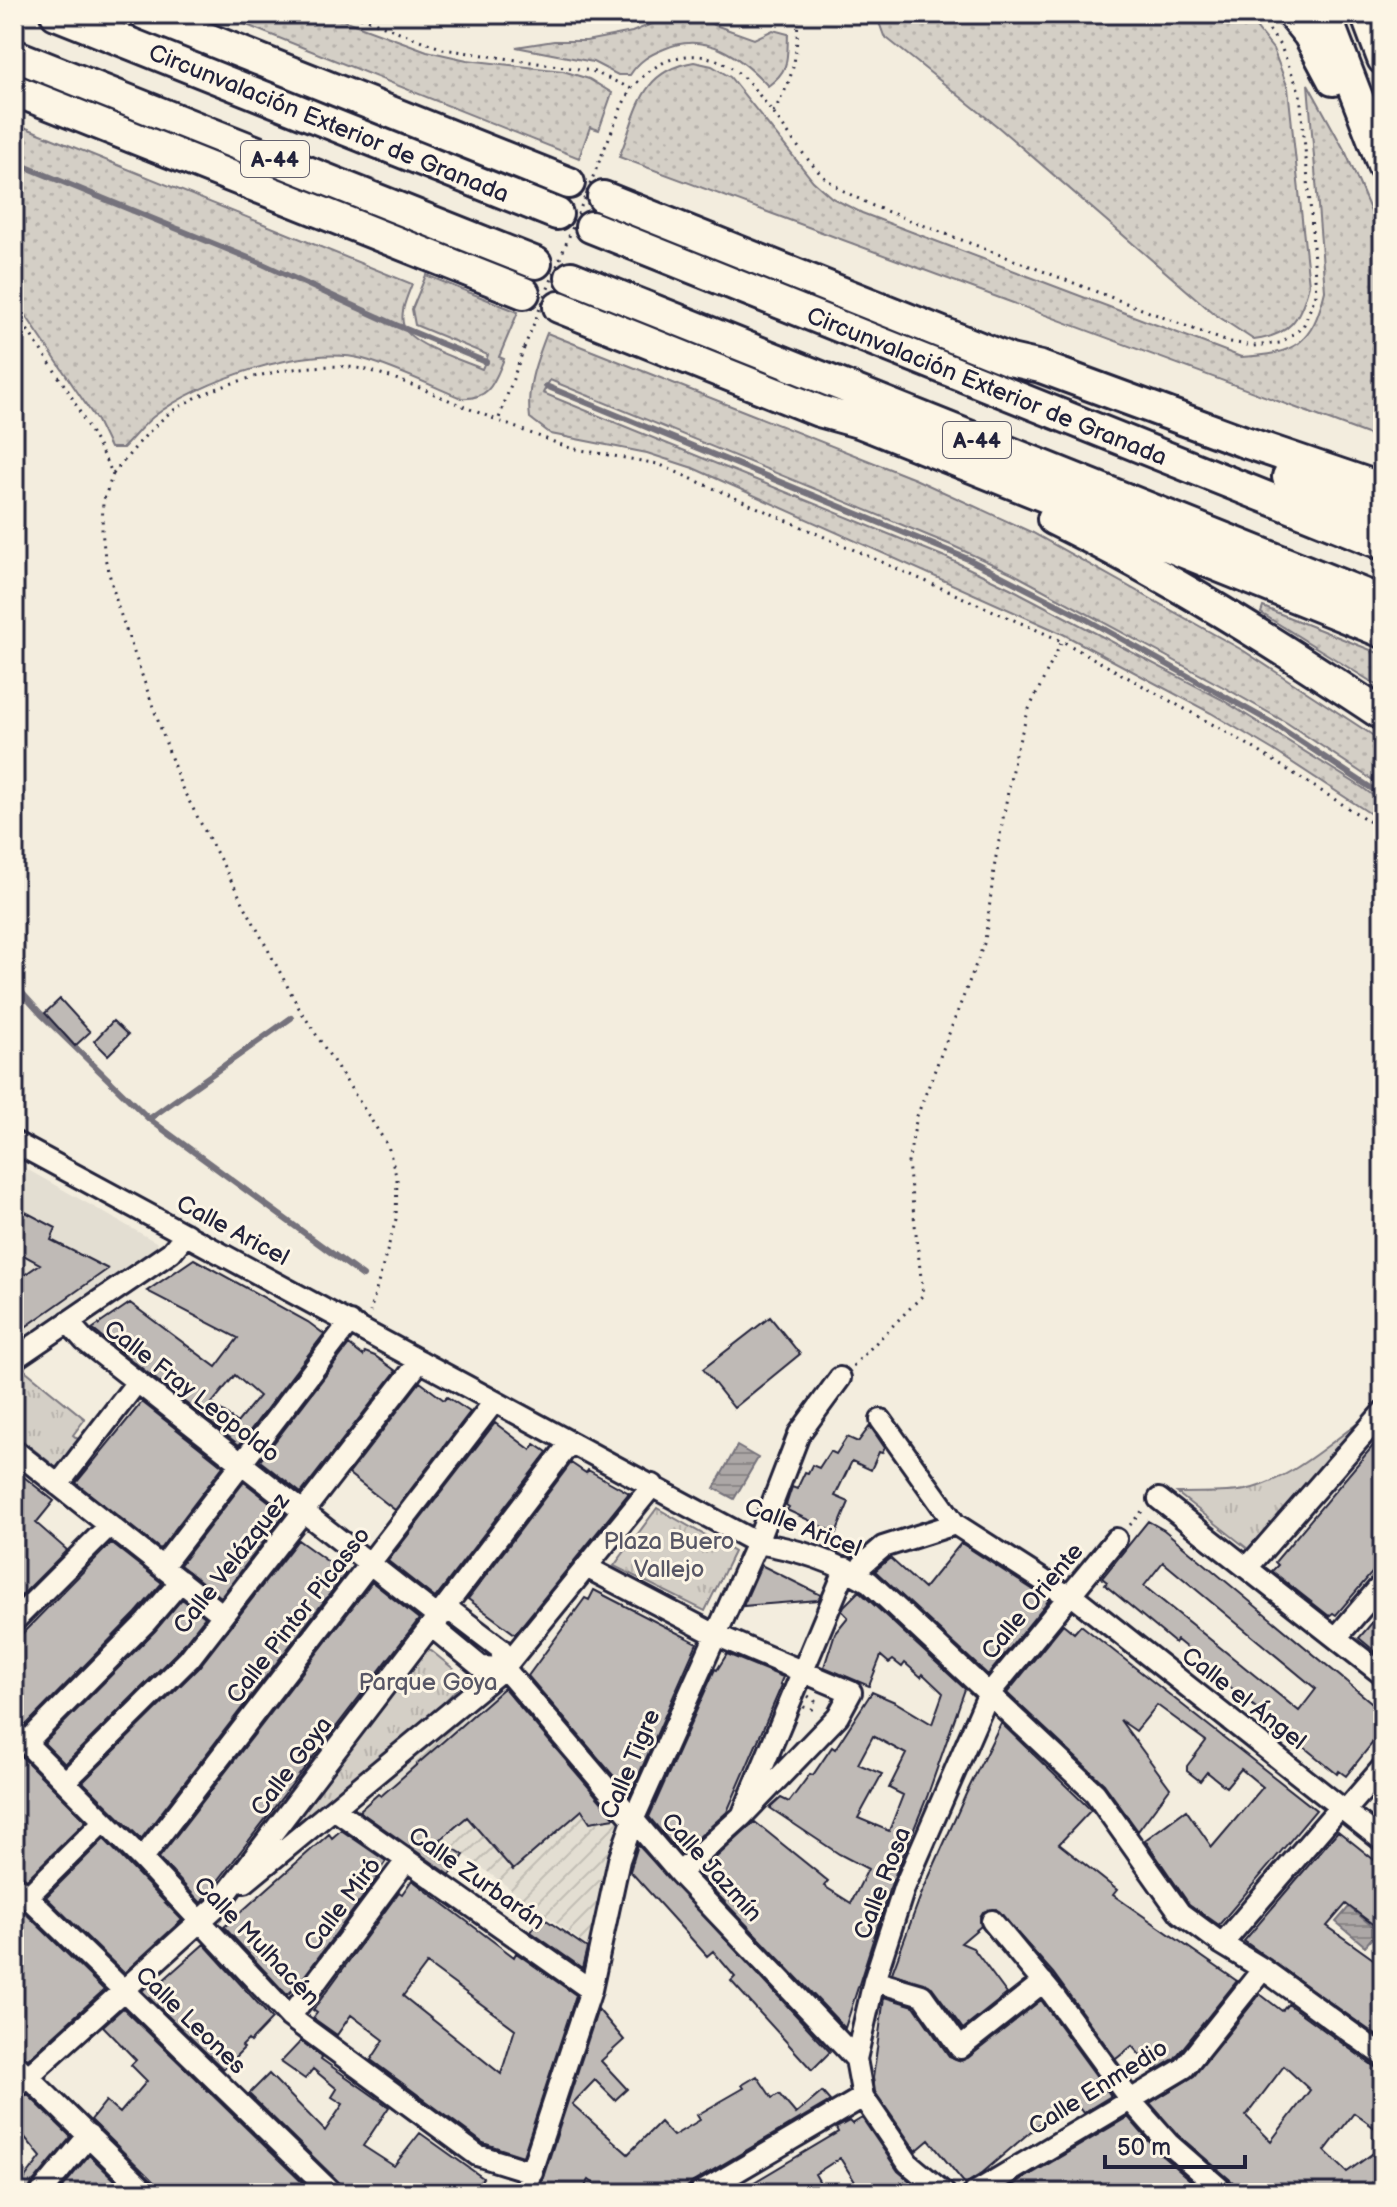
<svg xmlns="http://www.w3.org/2000/svg" width="1397" height="2207" viewBox="0 0 1397 2207" font-family="'Balsamiq Sans',sans-serif">
	<style>
		.built { fill: #e3ded2 }
		.industrial { fill: url(#industrial-furrows) }
		.grass { fill: url(#grass-dots); stroke: #7b7880; stroke-width: 2 }
		.park { fill: url(#park-tufts); stroke: #7b7880; stroke-width: 2 }
		.water { fill: url(#water-rules); stroke: #75727b; stroke-width: 2 }
		.lines { fill: none; stroke-linecap: round; stroke-linejoin: round }
		.stream { stroke: #75727b; stroke-width: 6 }
		.building { fill: #bfbab6; stroke: #22223b; stroke-width: 2; fill-rule: evenodd }
		.minor-casing { stroke: #22223b; stroke-width: 26 }
		.highway-casing { stroke: #22223b; stroke-width: 36 }
		.path { stroke: #22223b; stroke-width: 3; stroke-dasharray: 2 6; stroke-linecap: butt }
		.minor { stroke: #fcf5e5; stroke-width: 20 }
		.highway { stroke: #fcf5e5; stroke-width: 30 }
		.path-bridge { stroke: #22223b; stroke-width: 3; stroke-dasharray: 2 6; stroke-linecap: butt }
		.labels { text-anchor: middle; stroke-width: 6; stroke-linejoin: round; paint-order: stroke }
		.shield { fill: #fcf5e5; stroke: #63616e; stroke-width: 2 }
		.shield-label { font-size: 22px; font-weight: bold; fill: #22223b }
		.street-label { font-size: 24px; fill: #22223b; stroke: #fcf5e5 }
		.park-label { font-size: 24px; fill: #575665; stroke: #fcf5e5 }
	</style>
	<defs>
		<pattern id="industrial-furrows" width="10" height="10" patternUnits="userSpaceOnUse" patternTransform="scale(2)"><rect width="10" height="10" fill="#e3ded2"/><path d="M-1 1l2-2M0 10L10 0M9 11l2-2" fill="none" stroke="#c2beb5"/></pattern>
		<pattern id="grass-dots" width="8" height="8" patternUnits="userSpaceOnUse" patternTransform="scale(2)"><rect width="8" height="8" fill="#d4cfc6"/><path d="M2 2h.1M6 6h.1" fill="none" stroke="#b6b1ab" stroke-width="1.8" stroke-linecap="round"/></pattern>
		<pattern id="park-tufts" width="24" height="20" patternUnits="userSpaceOnUse" patternTransform="scale(2)"><rect width="24" height="20" fill="#d4cfc6"/><path d="M3 7l-1-3M5 7V3M7 7l1-3M15 17l-1-3M17 17v-4M19 17l1-3" fill="none" stroke="#b6b1ab"/></pattern>
		<pattern id="water-rules" width="6" height="5" patternUnits="userSpaceOnUse" patternTransform="scale(2)"><rect width="6" height="5" fill="#aca7a6"/><path d="M0 2.5h6" fill="none" stroke="#8c8888"/></pattern>
	</defs>
	<rect width="100%" height="100%" fill="#f3edde"/>
	<filter id="ink" filterUnits="userSpaceOnUse"><feTurbulence type="fractalNoise" baseFrequency=".0125" numOctaves="2"/><feDisplacementMap in="SourceGraphic" scale="16" xChannelSelector="R" yChannelSelector="G"/><feConvolveMatrix kernelMatrix="1 2 1 2 8 2 1 2 1" color-interpolation-filters="sRGB"/></filter>
	<g filter="url(#ink)">
		<path class="built" d="M14,1162l142,80 3,6 -145,94z"/>
		<path class="industrial" d="M506,1680l119,140 -19,45 -15,84 -216,-161z"/>
		<path class="grass" d="M219,14h108l100,37 40,9 96,11 26,8 23,14 -13,37 -9,-3 -11,31z
			M876,14h369l28,35 15,39 21,197c-9,35 -19,50 -55,55l-41,-27 -216,-187 -113,-90z
			M698,19l56,20 19,-9 15,4c-1,25 2,36 -20,52 -27,-29 -63,-56 -104,-37 -15,6 -25,12 -34,26h-12l-25,-13 -77,-15 38,-6h32l46,-9 29,-12z
			M694,62l18,4 18,11 83,104 19,17 30,15 379,144c54,-3 71,-12 84,-66l-17,-207 38,69 37,87v200l-764,-283c19,-44 19,-86 75,-95z
			M14,123l398,161c-5,13 -13,29 -8,43 7,18 60,34 78,42l6,-14 -73,-30 -3,-16 14,-34 92,37 -19,45 5,2c-10,23 -14,41 -43,39 -32,-13 -65,-30 -98,-39 -58,-15 -164,22 -210,58 -11,9 -20,21 -30,31h-13l-13,-27 -83,-123z
			M547,333l368,146 118,54 211,118 139,91v45l-96,-64 -60,-34 -215,-116 -61,-28 -401,-165 -7,13 402,164 65,31 211,111 142,89 20,15v19l-110,-72 -62,-37 -148,-79 -370,-166 -46,-15 -96,-19 -21,-16c-4,-31 6,-56 17,-85z
			M1263,607l120,48v34l-122,-76z"/>
		<path class="park" d="M26,1371l59,48 -12,16 6,5 -22,28 -43,-34v-55z
			M1362,1420l-114,129 -71,-56c22,-1 47,1 68,-3 45,-10 81,-44 117,-70z
			M657,1508l77,44 -29,59 -91,-45z
			M424,1645l42,34 -45,48 -151,117z"/>
		<path class="water" d="M737,1446l21,12 -24,41 -20,-11z
			M1349,1907l29,24 -13,15 -29,-24z"/>
		<g class="lines">
			<path class="stream" d="M14,162l242,99 140,64 90,37
				M546,386l422,173 116,59 192,107 107,71
				M14,984l27,30 108,105 214,157
				M149,1119l142,-101"/>
		</g>
		<path class="building" d="M60,999l30,33 -15,14 -30,-33z
			M113,1021l15,14 -20,20 -14,-14z
			M14,1206l42,22 -5,12 57,29 -94,66v-53l26,-18 -26,-14z
			M194,1259l114,63 16,12 -85,111 -147,-116 38,-26 86,64 22,-29 -91,-47zM235,1375l24,21 -22,27 -25,-20z
			M770,1317l30,37 -66,54 -31,-39z
			M349,1345l14,11 2,-4 10,4 21,15 -95,122 -41,-32z
			M420,1382l24,18 3,-3 23,15 -75,98 -46,-36z
			M142,1402l81,64 -63,83 -84,-66z
			M495,1423l36,27 4,-6 12,8 -112,146 -47,-37z
			M870,1426l15,22 -3,5 -3,-1 -8,18 -19,-9 -17,35 14,6 -13,31 -49,-23 2,-3 -3,-2 6,-18 5,2 8,-17 3,1 4,-8 7,3 11,-17 6,3 11,-17 11,5z
			M1383,1434v126l-47,55 -3,-2 -4,3 -57,-45 6,-6 -3,-3z
			M571,1463l15,10 2,-3 41,23 -114,141 -47,-35z
			M14,1469l40,32 -18,22 31,27 -53,53z
			M244,1482l41,32 -64,83 -41,-32z
			M1148,1521l16,9 219,182v18l-37,46 -7,-5 -2,3 -16,-13 -114,-93 2,-2 -32,-26 -2,3 -70,-58 2,-3 -5,-4zM1163,1562l153,127 -17,22 -155,-125z
			M298,1540l47,34 -204,265 -58,-57 116,-115z
			M111,1543l51,40 -26,30 -110,112 -12,-7v-76z
			M961,1543l88,57 -61,75 -113,-104 15,-13 34,31z
			M761,1565l60,30 -3,5 -75,6z
			M372,1582l47,37 -218,284 -42,-45z
			M594,1590l103,53 -67,152 -102,-119 57,-78 4,2z
			M859,1591l106,98 -38,108 -38,93 -44,138 -147,-154 57,-52 73,59 -4,5 27,17 17,-34 -29,-15 -69,-46 11,-10 8,4 21,-28 3,1 19,-28 3,2 37,-57 23,10 37,22 11,-31 -20,-19 -2,3 -16,-14 -3,4 -9,-7 -4,3 -8,-7 -12,30 -45,-19 11,-34 13,-16 -6,-6 2,-5zM873,1736l33,18 -17,34 14,7 -14,36 -31,-13 24,-44 -24,-10z
			M182,1599l23,18 -26,33 -114,114 -21,-21 111,-112z
			M1383,1610v48l-24,-20z
			M1063,1624l11,9 7,-8 235,185 -97,115 -30,-21 -44,-64 41,-30 26,37 51,-60 -22,-18 -15,18 -19,-15 -7,9 -13,-10v-5l19,-25 -49,-36 -21,26 -16,-11 50,68 -32,43 -34,-47 -97,-91z
			M727,1654l56,23 -3,7 2,1 -55,127 -47,42 -31,-37 66,-148 2,1z
			M504,1688l111,130 -25,4 -8,-12 -69,60 -46,-53 -27,23 24,15 -14,20 -91,-64 19,-17 3,2z
			M1001,1723l90,87 -32,34 58,46 -4,5 124,86 -62,77 -21,13 -22,-25 -16,13 -63,-86 -57,-64 -13,3 -3,5 1,9 -20,17 12,5 34,46 -44,35 -31,-42 -40,-14 29,-78 45,-101z
			M14,1749l72,72 -59,58 -13,-8z
			M341,1830l45,31 -11,16 2,1 -80,108 -10,9 -63,-68 105,-93 3,4z
			M1338,1831l45,36v27l-7,9 7,5v24l-37,-28 -19,22 56,40v74l-139,-99z
			M104,1839l78,81 -58,53 -78,-76z
			M638,1845l192,207 -18,18 -81,-89 4,-4 -22,-26 -6,5 -77,-85z
			M412,1880l102,77 2,-4 60,42 -53,161 -40,-13 -112,-83 13,-20 -33,-25 -14,20 -24,-17 4,-5 -4,-3 86,-118 3,2zM427,1964l88,65 -14,45 -98,-78z
			M14,1902l90,88 -76,69 -14,-9z
			M542,1917l45,31 -5,20 -51,-36z
			M204,1944l68,75 -22,23 -2,-2 -6,6 2,2 -21,21 -81,-78 5,-5 5,4z
			M1260,1994l22,17 6,-7 87,63 8,2v65l-29,-21 -29,38 22,21 36,-26v47h-145l-4,-10 -56,-48 -28,-32 44,-27zM1284,2066l26,24 -39,51 -25,-25z
			M884,1997l30,9 35,50 12,5 7,-3 73,-58 70,96 -28,17 -12,-16 -90,77 -16,10 -36,-44 -13,11 -41,-59 -2,-14z
			M123,2008l190,185h-153l-4,-9 -65,-64 15,-19 14,12 27,-32 -16,-16 5,-5 -33,-34z
			M598,2009l26,31 -23,21 26,28 -12,11 -20,-20 -23,24 56,50 32,-32 13,14 27,-16 -3,-5 47,-27 -2,-3 15,-9 15,22 7,-4 17,20 26,-22 8,9 -137,81 -13,11h-74l-17,-13 -8,13h-43z
			M301,2041l21,16 -1,2 68,48 -26,39 31,20 26,-33 63,45 -11,15h-127l-4,-9 -92,-90 20,-20 56,57 18,-27 -11,-7 5,-8 -24,-20 -8,10 -24,-17z
			M27,2094l44,43 -40,48 -3,8h-14l27,-36 -27,-33v-22z
			M1128,2117l32,37 45,39h-206z
			M862,2118l36,53 26,22h-62l-22,-35 -25,16 11,19h-90l102,-61 -2,-4 13,-7 3,3z
			M89,2155l39,38h-70z"/>
		<g class="lines">
			<defs>
				<path id="minor" d="M14,1142l743,401c40,6 77,18 112,39l226,211 85,120 42,31 41,25 120,87
					M68,1322l17,19 353,276
					M14,1359l157,-107 15,-18
					M881,1420l74,104 111,71
					M14,1450l209,165
					M58,1485l79,-103
					M1159,1499l224,176
					M863,1564l20,-17 72,-23
					M162,1567l188,-245
					M586,1567l130,68 135,57 -13,24 -96,100
					M1247,1568l136,-156
					M1072,1595l311,246
					M451,1611l50,38 3,19 -23,-1 -45,-37 2,-13z
					M14,1621l95,-95
					M1336,1638l47,-55
					M504,1668l175,205 177,186
					M14,1731l128,128 148,158 187,138 55,17
					M26,1743l120,-121 35,-41
					M65,1782l124,-123 231,-298
					M334,1809l257,181
					M1345,1811l38,-44
					M142,1859l352,-457
					M679,1873l63,-57 104,-248
					M245,1882l259,-214 149,-183
					M14,1884l318,309
					M27,1897l77,-76
					M992,1921l62,75 77,105 38,43 56,49
					M1222,1944l118,-137
					M874,1981l48,14 38,53 83,-66
					M290,2017l116,-156
					M14,2063l133,130
					M14,2089l203,-183 353,-463
					M41,2193l48,-58
					M524,2193l67,-203 28,-130 15,-42 123,-275 42,-109 41,-56
					M700,2193l163,-96
					M944,2193l-36,-30 -45,-66 -7,-38 18,-78 30,-93 84,-193 128,-156
					M974,2193l210,-125 79,-99"/>
				<path id="highway" d="M56,14l501,200
					M145,14l424,169
					M1292,14l17,21 24,45
					M1325,14l58,151
					M1366,14l17,45
					M14,55l522,208
					M14,90l510,203
					M603,197l407,163 31,7 201,74 141,48
					M591,227l792,317
					M571,277l812,325
					M559,307l260,104 43,12 521,209
					M1288,477l95,38
					M1053,519c116,57 223,125 330,196"/>
			</defs>
			<use href="#minor" class="minor-casing"/>
			<use href="#highway" class="highway-casing"/>
			<path class="path" d="M353,14l90,35 149,22 40,18
				M773,112c22,-34 24,-58 25,-98
				M605,147c9,-19 16,-45 29,-61 30,-36 76,-42 111,-7 27,28 46,62 72,91 16,17 36,26 56,36l352,135 28,5 27,-3 23,-16 13,-33 -5,-80 -11,-121 -19,-46 -23,-33
				M14,310l55,82 44,82 -10,28 -1,28 3,28 13,49 63,179 118,222 89,138 9,33 -1,40 -26,93
				M524,348l-26,73 72,27 88,16 404,177 177,98 144,91
				M113,474c19,-22 39,-50 64,-66 46,-29 140,-52 194,-37 42,12 85,33 126,49
				M853,1366l70,-71 -15,-132 9,-47 68,-175 10,-79 20,-108 14,-45 33,-68
				M1130,1525l13,-15
				M808,1696l7,5 -3,8 -8,-2 -7,-8z"/>
			<use href="#minor" class="minor"/>
			<use href="#highway" class="highway"/>
			<path class="path-bridge" d="M524,348l81,-201"/>
		</g>
	</g>
	<g class="labels">
		<g class="shield">
			<rect x="241" y="141" width="68" height="36" rx="6"/>
			<rect x="943" y="422" width="68" height="36" rx="6"/>
		</g>
		<g class="shield-label">
			<text x="275" y="167">A-44</text>
			<text x="977" y="448">A-44</text>
		</g>
		<g class="street-label">
			<text transform="translate(329 123) rotate(22)" y="8">Circunvalación Exterior de Granada</text>
			<text transform="translate(987 386) rotate(22)" y="8">Circunvalación Exterior de Granada</text>
			<text transform="translate(233 1230) rotate(28)" y="8">Calle Aricel</text>
			<text transform="translate(192 1391) rotate(38)" y="8">Calle Fray Leopoldo</text>
			<text transform="translate(803 1527) rotate(21)" y="8">Calle Aricel</text>
			<text transform="translate(231 1563) rotate(-52)" y="8">Calle Velázquez</text>
			<text transform="translate(1032 1601) rotate(-50)" y="8">Calle Oriente</text>
			<text transform="translate(298 1615) rotate(-52)" y="8">Calle Pintor Picasso</text>
			<text transform="translate(1244 1698) rotate(38)" y="8">Calle el Ángel</text>
			<text transform="translate(630 1764) rotate(-67)" y="8">Calle Tigre</text>
			<text transform="translate(291 1766) rotate(-53)" y="8">Calle Goya</text>
			<text transform="translate(712 1867) rotate(48)" y="8">Calle Jazmín</text>
			<text transform="translate(477 1878) rotate(35)" y="8">Calle Zurbarán</text>
			<text transform="translate(882 1883) rotate(-69)" y="8">Calle Rosa</text>
			<text transform="translate(342 1904) rotate(-53)" y="8">Calle Miró</text>
			<text transform="translate(257 1941) rotate(46)" y="8">Calle Mulhacén</text>
			<text transform="translate(191 2020) rotate(44)" y="8">Calle Leones</text>
			<text transform="translate(1098 2087) rotate(-32)" y="8">Calle Enmedio</text>
		</g>
		<g class="park-label">
			<text x="669" y="1549">Plaza Buero<tspan x="669" dy="28">Vallejo</tspan></text>
			<text x="428" y="1690">Parque Goya</text>
		</g>
	</g>
	<rect width="1397" height="2207" fill="none" stroke="#fcf5e5" stroke-width="48"/>
	<rect x="24" y="24" width="1349" height="2159" fill="none" stroke="#22223b" stroke-width="3" filter="url(#ink)"/>
	<path d="M1105 2155v12h140v-12" fill="none" stroke="#22223b" stroke-width="4"/>
	<text x="1117" y="2155" font-size="24" fill="#22223b" stroke="#fcf5e5" stroke-width="6" paint-order="stroke">50 m</text>
</svg>
